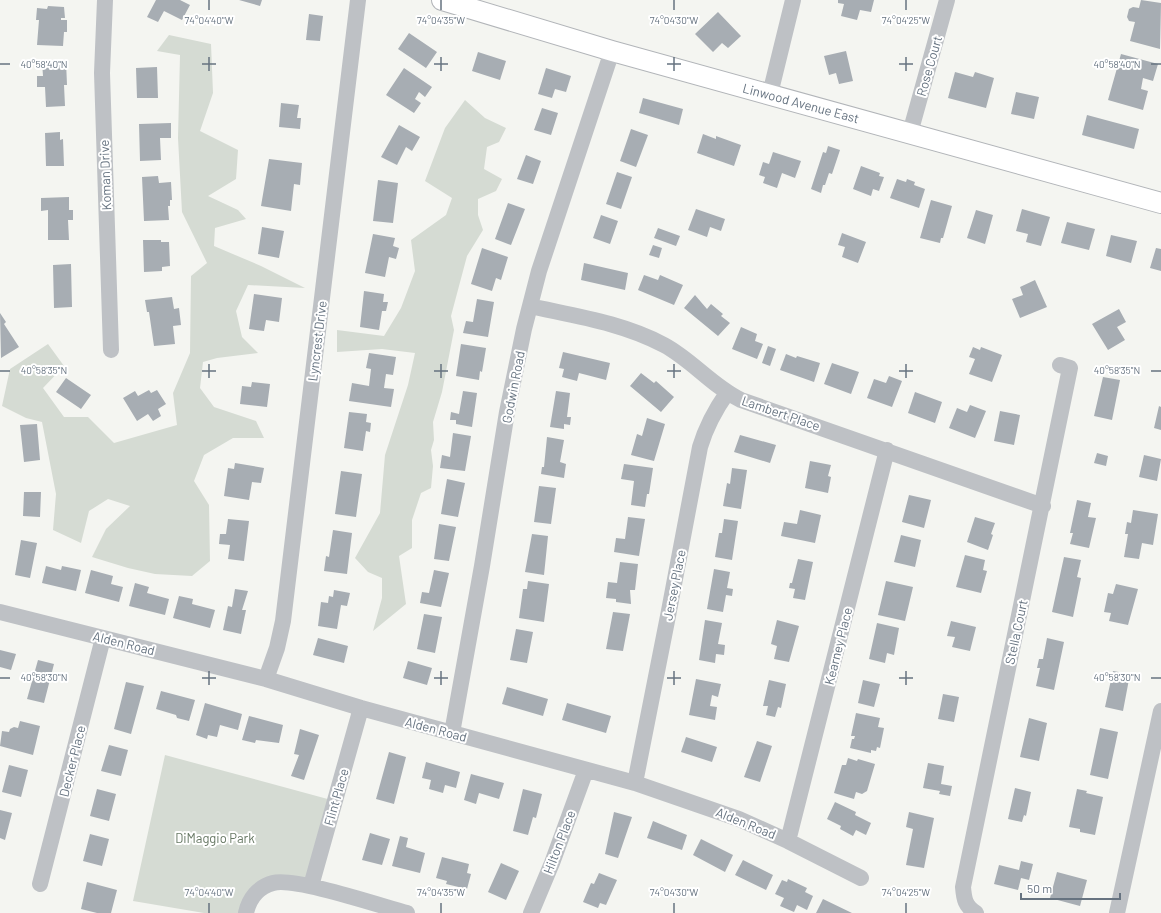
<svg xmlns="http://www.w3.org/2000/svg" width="1161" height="913" viewBox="0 0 1161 913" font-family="Barlow,sans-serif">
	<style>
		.green { fill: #d5dbd3 }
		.building { fill: #a7adb3 }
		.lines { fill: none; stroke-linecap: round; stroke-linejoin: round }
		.major-casing { stroke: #b2b5b9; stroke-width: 22 }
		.minor { stroke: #bec1c5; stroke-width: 16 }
		.major { stroke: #fff; stroke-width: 20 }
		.ticks { fill: none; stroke: #667380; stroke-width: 1.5 }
		.labels { text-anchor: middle; stroke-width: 4; stroke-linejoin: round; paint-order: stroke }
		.street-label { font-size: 13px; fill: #667380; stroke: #fff }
		.park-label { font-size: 13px; fill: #677864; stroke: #fff }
		.ticks-label { font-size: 10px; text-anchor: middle; fill: #667380; stroke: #fff; stroke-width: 4; stroke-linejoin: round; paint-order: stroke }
	</style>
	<rect width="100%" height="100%" fill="#f4f5f1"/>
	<path class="green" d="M169,35l42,9 2,49 -13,38 38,19 -2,29 -28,17 30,14 8,9 -31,9 -1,18 47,20 44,22 -57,-3 -12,26 6,26 16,16 -41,5 -14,4 -3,26 14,19 42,14 8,17h-31l-29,17 -10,26 15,24 1,56 -18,15 -37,-2 -27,-6 -36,-11 14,-28 24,-23 -22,-7 -19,12 -8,32 -28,-13 3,-36 -14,-72 -16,-4 -24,-12 8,-37 38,-25 16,22 -21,22 21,29h24l26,26 63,-18 -4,-32 17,-40 1,-77 16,-13 -25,-51 -4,-74 2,-83 -23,-4z
		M465,100l20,18 21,10 -7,14 -12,5 -3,22 18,10 -6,12 -18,8v16l5,15 -16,26 -16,60 3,14 -12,62 -9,30 1,18 -3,10 2,16 -2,22 -10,5 -9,27v28l-13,8 7,48 -33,27 9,-33v-20l-14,-6 -13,-14 25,-45 5,-58 23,-70 7,-32 -33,-4 -45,3v-22l47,6 17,-28 14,-37 -4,-31 35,-25 6,-17 -27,-17 20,-53z
		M165,755l170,46 -24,85 -38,-4 -27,31h-42l-71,-12z"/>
	<path class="building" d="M156,0h24l10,5 -8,15 -18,-9 -6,11 -11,-5z
		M239,0h23l-2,6z
		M838,0h36l-3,12 -11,-2 -3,10 -16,-4 3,-12 -6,-1z
		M1141,0l20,3 -1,46 -30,-8 5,-19 -6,-1 -2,-4 2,-8 4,-2 6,1z
		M48,6l16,1 1,11h-4v2h6v12h-3l-1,14 -26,-1 2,-25h-3l1,-12 10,1z
		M718,12l23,24 -13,12 -6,-5 -9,9 -18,-18z
		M309,14l14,2 -3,25 -14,-1z
		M409,33l28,19 -11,16 -28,-19z
		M846,51l7,30 -14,3 -3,-11 -7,2 -5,-19z
		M478,52l28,9 -6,19 -28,-9z
		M1121,54l37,10 -5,17 -10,-3 -2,11 7,2 -5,19 -35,-10z
		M66,61l1,24h-3l1,21 -19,1 -1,-20h-8v-11h6l-1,-14z
		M157,67l1,31h-21l-1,-30z
		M404,68l28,19 -7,10 -6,-5 -4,7 6,4 -7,10 -28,-18z
		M546,68l25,8 -5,16 -11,-3 -3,9 -14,-4z
		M955,72l18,5 2,-5 19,6 -8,30 -38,-10z
		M1016,92l23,5 -5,22 -23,-5z
		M643,98l40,11 -4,16 -40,-12z
		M281,103l18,2 -2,13h4l-1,11 -21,-2z
		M542,108l16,5 -7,22 -17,-5z
		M1087,115l52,14 -5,20 -52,-14z
		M171,123v15h-11l1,22 -21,1 -1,-37z
		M399,125l21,12 -8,14 -6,-4 -9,18 -16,-8z
		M631,129l17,6 -12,32 -16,-6z
		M60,132v8l3,-1 1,27h-18l-1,-33z
		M703,134l13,5v-3l25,9 -7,21 -37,-13z
		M828,146l12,4 -8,24 -3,-1 -4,12h-2l-2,8 -10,-4 12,-37 3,1z
		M773,152l28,9 -6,17 -13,-5 -5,15 -14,-5 2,-6 -6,-2 4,-13 6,2z
		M526,155l15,6 -8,23 -16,-5z
		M269,159l33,4 -2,22 -6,-1 -3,27 -30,-5z
		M861,166l19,7 -1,3 5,1 -5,14 -6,-2 -2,7 -18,-7z
		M617,172l15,5 -11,32 -15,-5z
		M158,176l1,7 12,-1 1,18h-2v6h-2l1,14 -25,1 -2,-44z
		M897,179l9,3 1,-3 8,3 -1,3 11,4 -6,19 -29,-10z
		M378,180l20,3 -5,40 -20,-2z
		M69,197v13h4v10h-5l1,20h-21v-30l-7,1v-13z
		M931,200l21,6 -9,32h-2l-1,5 -20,-5z
		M508,203l17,6 -14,36 -16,-6z
		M696,209l29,10 -4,12 -11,-4 -3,10 -19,-7z
		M1022,209l28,8 -9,29 -15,-4 2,-8 -12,-3z
		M976,210l17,5 -8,29 -18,-6z
		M601,215l17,6 -8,23 -17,-6z
		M1067,222l28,7 -6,21 -28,-7z
		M262,227l22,4 -5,27 -21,-4z
		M658,228l22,8 -4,10 -22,-8z
		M842,233l24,9 -8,21 -16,-6 3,-10 -7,-2z
		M373,234l22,4 -2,8 6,2 -3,11 -7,-2 -4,20 -20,-4z
		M1111,235l26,6 -6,22 -25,-7z
		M143,240h18v2h8l1,24 -8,1v4l-18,1z
		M653,245l9,3 -3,10 -10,-3z
		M482,248l26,9 -7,23 -5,-2 -4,13 -21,-7z
		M1156,248l5,1v22l-11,-3z
		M584,263l44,10 -3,17 -44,-10z
		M71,264l1,43 -18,1 -1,-43z
		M644,275l14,5 2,-5 23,10 -9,20 -36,-15z
		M1035,280l12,27 -27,11 -8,-19 11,-4 -3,-8z
		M364,291l20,3 -1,8h5l-2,9h-4l-3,19 -19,-3z
		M254,294l28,4 -3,24 -13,-2 -2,11 -15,-2z
		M695,295l12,14 4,-5 12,10 -2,2 9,7 -12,13 -34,-28z
		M172,297l2,12 5,-1 2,17 -8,1 2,18 -21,2 -5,-34h-2l-2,-12z
		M477,299l17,3 -6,35 -25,-4 3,-12 7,1z
		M1119,309l7,13 -9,5 8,13 -17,10 -16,-26z
		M0,313l6,9 -2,2 15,23 -18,11z
		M741,327l16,7 -2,7 8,3 -6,15 -25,-10z
		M461,344l25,4 -4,24 -2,-1 -1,9 -23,-4z
		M768,346l8,3 -6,17 -8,-3z
		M973,347l7,3 1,-3 21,8 -10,27 -23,-8 6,-15 -6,-2z
		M563,352l47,11 -4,17 -27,-7 -2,8 -15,-4 2,-8 -5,-1z
		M369,353l27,4 -3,18 -7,-1 -2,14 10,1 -3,18 -42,-6 3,-18 17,3 2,-17 -5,-1z
		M786,354l10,4 1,-2 23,7 -6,19 -34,-12z
		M832,363l27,9 -8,22 -27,-10z
		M641,373l13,10 2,-2 18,16 -13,15 -31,-26z
		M889,376l13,5 -10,26 -25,-9 7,-19 12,4z
		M1103,377l17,3 -8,40 -18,-4z
		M66,378l25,17 -10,14 -25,-17z
		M252,382l18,2 -3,23 -27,-3 2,-18 9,1z
		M149,390l2,3 6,-3 9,14 -8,5 3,7 -8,5 -5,-7 -11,7 -14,-23 12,-7 3,5z
		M463,391l14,2 -5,34 -16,-3v-4h-6l1,-8 8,2z
		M556,391l14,2 -3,24h4l-1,8 -6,-1v5l-14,-2z
		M915,392l27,10 -7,21 -27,-10z
		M970,405l16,6 -11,27 -26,-10 8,-20 10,4z
		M1159,406l2,1v23l-7,-2z
		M1000,411l20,4 -6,30 -20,-4z
		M349,412l18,2 -1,8 5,1 -1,9 -4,-1 -3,20 -19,-3z
		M647,418l18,6 -11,37 -23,-6 6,-21 5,2z
		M37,424l3,36 -16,2 -4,-37z
		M453,433l18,3 -6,35 -25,-3 2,-13 8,2z
		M740,435l36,10 -6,18 -36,-11z
		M547,437l17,3 -4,22 6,2 -2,14 -23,-4 1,-7h2z
		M1097,453l11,3 -2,10 -12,-3z
		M1144,455l17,4 -4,22 -18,-4z
		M810,461l21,4 -3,11 3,1 -3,16 -23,-5z
		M235,463l29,5 -3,15 -9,-1 -3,18 -25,-4 4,-28 6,1z
		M624,464l29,4 -4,26h-2l-2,13 -14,-2 3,-24 -13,-2z
		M732,468l15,2 -6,39 -18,-3 4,-23 3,1z
		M341,471l21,3 -6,43 -21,-3z
		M447,479l18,4 -7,34 -17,-3z
		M539,486l17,2 -5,36 -17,-2z
		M24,492h17l-1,25 -17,-1z
		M909,495l22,5 -7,28 -22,-6z
		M1077,500l14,3 -3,14 8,1 -7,30 -19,-4 3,-11h-3z
		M800,510l21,5 -6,28 -34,-7 3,-14 13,2z
		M1133,510l25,4 -5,31 -11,-2 -3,16 -15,-2 4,-23h-3l2,-12 4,1z
		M628,517l17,2 -6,37 -25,-4 2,-14 9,1z
		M975,517l20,6 -4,11 2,1 -5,15 -21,-8z
		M228,519l21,2 -5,40 -16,-2 2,-14 -11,-1 1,-10h6z
		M724,519l14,2 -6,39 -17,-3 4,-24h3z
		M439,524l17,3 -7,34 -15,-2z
		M333,530l19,3 -5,41 -23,-3 2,-15 3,1z
		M532,534l16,2 -4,39 -19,-3z
		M901,535l20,5 -6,27 -21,-5z
		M21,540l16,3 -7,35 -15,-3z
		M965,555l20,5 -2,10 4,1 -6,22 -25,-6z
		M1064,557l17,3 -4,17 4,1 -8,39 -21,-5z
		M798,559l15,3 -8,38 -12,-2 2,-9 -6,-1 1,-5h2z
		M620,562l18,2 -3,26h-5l1,14 -15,-2v-3l-10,-1 2,-16 9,1z
		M46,566l15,4 1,-4 19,4 -5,21 -34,-8z
		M714,569l16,3 -3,16 6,1 -1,7 -6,-1 -3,17 -16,-3z
		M91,570l22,6 -2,8 12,3 -4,15 -34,-9z
		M434,570l15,3 -8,34 -21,-4 2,-11 7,1z
		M528,581l21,3 -5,38 -25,-4 4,-29h4z
		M886,581l27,6 -8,34 -27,-6z
		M135,583l14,4 -2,6 22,6 -4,16 -36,-9z
		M1116,584l22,5 -10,36 -19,-4 2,-8 -7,-1 4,-19 5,1z
		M235,589l13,2 -6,19h4l-5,24 -18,-4 5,-24 4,1z
		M334,590l16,3 -3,13 -6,-1 -4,24 -19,-3 3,-24 7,1 1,-7 4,1z
		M179,596l14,3 -1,5 23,6 -5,18 -37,-10z
		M613,612l17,2 -7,37 -17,-2z
		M424,614l18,3 -7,36 -18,-4z
		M705,620l17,3 -4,21 7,1 -1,10 -8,-1 -1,9 -16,-3z
		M777,620l22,6 -10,36 -15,-3 3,-13 -6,-2z
		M951,621l25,6 -6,24 -18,-4 3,-10 -8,-1z
		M877,623l22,5 -5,27 -7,-2 -2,10 -16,-4z
		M516,629l17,3 -6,31 -17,-3z
		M318,638l30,8 -4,17 -31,-8z
		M1047,638l17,4 -10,48 -18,-4 4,-18h-3l2,-9h4z
		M0,650l16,4 -5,16 -11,-3z
		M38,660l16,4 -10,39 -17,-4z
		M408,661l24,7 -5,17 -24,-7z
		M1113,671l17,3 -7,37 -18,-4z
		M696,679l25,5 -3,13 -6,-2 -2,11 7,1 -2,13 -26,-5z
		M769,680l17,4 -5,24 -3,-1 -3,10 -9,-2 2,-9h-5z
		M863,680l17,4 -6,23 -16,-4z
		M126,682l18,4 -13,48 -17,-5z
		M507,687l41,12 -5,17 -41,-12z
		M161,691l34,9 -6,21 -12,-3 -1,-3 -20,-6z
		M943,694l16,3 -5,25 -16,-3z
		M205,703l37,11 -4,16 -18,-5 -3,12 -9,-2 -1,4 -11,-4z
		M567,703l44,13 -5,17 -44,-13z
		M856,713l24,5 -2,9 6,1 -4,20 -3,-1 -1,4 -5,-1v3l-21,-5 2,-9h2l1,-3h-4z
		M249,716l34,9 -4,18 -23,-3 -1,3 -13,-3z
		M1029,718l18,5 -8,38 -19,-4z
		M20,721l20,5 -7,29 -33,-9 2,-15 7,1 1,-3 4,-2 4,1z
		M1100,728l18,4 -10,47 -18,-4z
		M300,729l19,6 -15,45 -13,-4 8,-21 -5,-1z
		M686,737l31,10 -5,15 -31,-10z
		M757,741l15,5 -12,36 -16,-5z
		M109,745l19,5 -7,26 -20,-5z
		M389,752l17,5 -12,47 -18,-5z
		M848,758l9,3 1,-2 17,5 -8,27 -5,3 -6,-2 -2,7 -20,-6 8,-28h4z
		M426,762l34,10 -4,16 -11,-3 -2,8 -14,-4 2,-9 -9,-2z
		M928,763l16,3 -3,18 11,2 -2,10 -11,-2 1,-3 -17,-3z
		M9,765l19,5 -7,27 -19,-5z
		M471,774l33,9 -5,16 -20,-6 -3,11 -12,-4z
		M1015,788l16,4 -5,24 -2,-1 -2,7 -14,-3z
		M97,789l19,5 -7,27 -19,-5z
		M523,789l19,5 -6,24 -3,-1 -5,18 -15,-4z
		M1077,789l10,2 -1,2 17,4 -8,38 -15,-3v-3l-11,-2z
		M835,802l21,10 -1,3 16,8 -5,12 -10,-5 -3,6 -13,-7 1,-3 -14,-7z
		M0,810l12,3 -7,27 -5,-2z
		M614,812l18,5 -14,41 -13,-4z
		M909,812l25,6 -10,50 -18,-3 7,-36 -7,-2z
		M653,821l34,14 -5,15 -35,-12z
		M370,833l20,6 -8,26 -20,-5z
		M90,834l19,5 -7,27 -19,-5z
		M400,836l8,2 -2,9 19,6 -5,20 -28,-7z
		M701,839l32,16 -8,17 -32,-17z
		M442,857l27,7 -2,9 4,1 -4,15 -21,-5 1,-3 -11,-3z
		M743,860l30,15 -7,15 -31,-15z
		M1021,861l12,3 -4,16 -8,-2 -3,12 -24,-6 5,-19 20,5z
		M501,863l18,8 -13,29 -18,-8z
		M1057,872l30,8 -7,26 -30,-8z
		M599,873l18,7 -11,25 -6,-2 -2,5 -15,-6 8,-19 3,1z
		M788,879l19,9 -2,4 8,4 -6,14 -10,-5 -3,7 -14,-6 4,-8 -9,-4 7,-14 5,2z
		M87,882l30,8 -6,23h-14l-16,-4z
		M823,899l29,14h-36z"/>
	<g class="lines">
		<defs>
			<path id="major" d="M442,0l170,51 549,152"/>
		</defs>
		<use href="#major" class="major-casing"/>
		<path class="minor" d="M105,0l-3,73 9,277
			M770,94l23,-94
			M910,133l37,-133
			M530,306c45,10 93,17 134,39 28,15 48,41 77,55l302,106
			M0,612l266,67 95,29 274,75 104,36 49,22 73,37
			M266,679l11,-31 6,-27 75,-621
			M452,733l30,-167 25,-154 17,-83 15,-58 73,-220
			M635,783l33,-167 32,-169c6,-20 15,-37 27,-54
			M788,841l99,-391
			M40,884l63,-246
			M311,886l50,-178
			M246,913c3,-14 12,-26 27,-30 22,-6 108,23 134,30
			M531,913l21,-50 34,-93
			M976,913c-11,-7 -12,-14 -13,-26l107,-519 -10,-3
			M1117,913l44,-202"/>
		<use href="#major" class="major"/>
	</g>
	<path class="ticks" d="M209,0v10M441,0v10M674,0v10M906,0v10M209,57v14M441,57v14M674,57v14M906,57v14M0,64h10M202,64h14M434,64h14M667,64h14M899,64h14M1151,64h10M209,364v14M441,364v14M674,364v14M906,364v14M0,371h10M202,371h14M434,371h14M667,371h14M899,371h14M1151,371h10M209,671v14M441,671v14M674,671v14M906,671v14M0,678h10M202,678h14M434,678h14M667,678h14M899,678h14M1151,678h10M209,903v10M441,903v10M674,903v10M906,903v10"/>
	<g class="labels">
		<g class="street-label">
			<text transform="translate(929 66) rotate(-74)" y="5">Rose Court</text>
			<text transform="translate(801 103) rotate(15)" y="5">Linwood Avenue East</text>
			<text transform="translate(105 175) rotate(-92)" y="5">Koman Drive</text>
			<text transform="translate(317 341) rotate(-83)" y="5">Lyncrest Drive</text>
			<text transform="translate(513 387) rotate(-79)" y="5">Godwin Road</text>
			<text transform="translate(781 413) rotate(19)" y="5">Lambert Place</text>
			<text transform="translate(674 585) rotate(-79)" y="5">Jersey Place</text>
			<text transform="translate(1016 632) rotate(-78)" y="5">Stella Court</text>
			<text transform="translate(124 643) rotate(14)" y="5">Alden Road</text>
			<text transform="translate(838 646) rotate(-76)" y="5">Kearney Place</text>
			<text transform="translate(436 729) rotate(15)" y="5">Alden Road</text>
			<text transform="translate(72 761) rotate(-76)" y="5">Decker Place</text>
			<text transform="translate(336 797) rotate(-74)" y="5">Flint Place</text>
			<text transform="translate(746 823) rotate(22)" y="5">Alden Road</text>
			<text transform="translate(559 842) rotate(-69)" y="5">Hilton Place</text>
		</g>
		<g class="park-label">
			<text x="215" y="843">DiMaggio Park</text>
		</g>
	</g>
	<g class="ticks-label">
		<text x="209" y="24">74°04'40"W</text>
		<text x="441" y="24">74°04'35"W</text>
		<text x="674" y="24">74°04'30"W</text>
		<text x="906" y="24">74°04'25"W</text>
		<text x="44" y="68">40°58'40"N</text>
		<text x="1117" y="68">40°58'40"N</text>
		<text x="44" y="374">40°58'35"N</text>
		<text x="1117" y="374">40°58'35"N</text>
		<text x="44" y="681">40°58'30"N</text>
		<text x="1117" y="681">40°58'30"N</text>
		<text x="209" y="896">74°04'40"W</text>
		<text x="441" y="896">74°04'35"W</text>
		<text x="674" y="896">74°04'30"W</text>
		<text x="906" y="896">74°04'25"W</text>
	</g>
	<path d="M1021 893v6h99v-6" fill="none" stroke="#667380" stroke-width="2"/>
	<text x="1027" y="893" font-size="12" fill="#667380" stroke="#ffffff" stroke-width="3" paint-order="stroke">50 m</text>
</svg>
